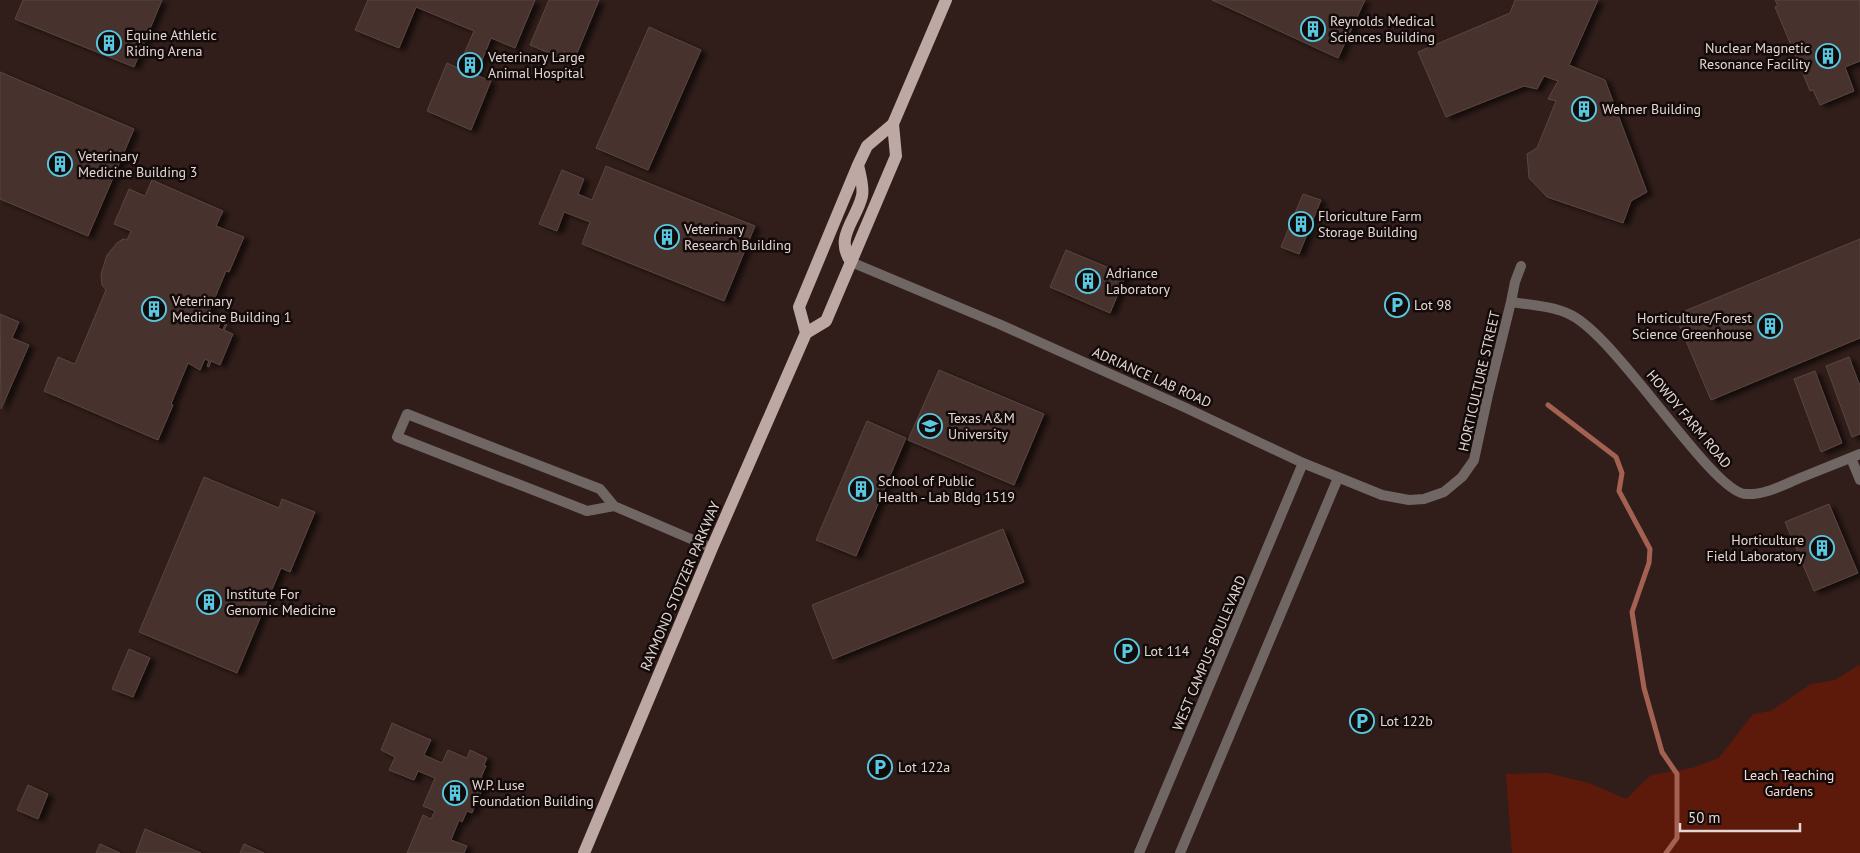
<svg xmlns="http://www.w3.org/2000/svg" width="1860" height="853" viewBox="0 0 1860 853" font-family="'PT Sans',sans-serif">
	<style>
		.green { fill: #5d1a0a }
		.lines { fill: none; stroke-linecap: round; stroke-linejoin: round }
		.stream { stroke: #a36152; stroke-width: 5 }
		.building { fill: #46322d; stroke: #5a4540; filter: url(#shadow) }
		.minor { stroke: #706663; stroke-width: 10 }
		.primary { stroke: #bda8a3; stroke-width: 12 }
		.labels { text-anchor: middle; stroke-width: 5; stroke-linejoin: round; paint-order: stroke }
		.poi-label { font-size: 14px; fill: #e3d6d3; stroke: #130b09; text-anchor: start }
		.street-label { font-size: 14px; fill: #e3d6d3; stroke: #130b09 }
		.park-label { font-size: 14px; fill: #f6dbd5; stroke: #130b09 }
	</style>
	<defs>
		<filter id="shadow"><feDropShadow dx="5.5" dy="3" stdDeviation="2.5" flood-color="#0009"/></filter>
	</defs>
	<rect width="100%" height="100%" fill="#311e1a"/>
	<path class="green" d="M1859,665l1,1v187h-348l-6,-79 41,-1 42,10 37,16 25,-24 41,-7 27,-10 34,-44 18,-3 40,-27 24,-4z"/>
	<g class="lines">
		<path class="stream" d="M1548,405l68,52 6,16 -3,18 31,58 -1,14 -17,49 12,76 18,64 15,22v64l-11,15"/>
	</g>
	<path class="building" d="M23,0h139l-28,67 -119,-48z
		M368,0h167l-20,48 -24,-10 -15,37 15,6 -20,49 -44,-19 20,-48 11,5 16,-37 -58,-24 -17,41 -44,-18z
		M549,0h50l-26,63 -43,-18z
		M1212,0h153l-27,58z
		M1515,0h83l-29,65 36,15 42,112 -16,9 -8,22 -76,-26 -18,-19 -2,-24 10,-6 19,-47 -8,-2 10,-18 -14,-5 -7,13 -13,-3 -78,31 -28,-65 92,-39z
		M1775,0h85v61l-15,6 9,24 -34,14 -7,-15 -3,1 -16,-39 3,-1 -3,-7 -3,1 -16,-38 3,-1z
		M649,27l52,23 -53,120 -52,-22z
		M0,72l134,57 -46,107 -88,-37z
		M606,166l149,60 -31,75 -142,-57 8,-22 -26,-10 -7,19 -18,-7 23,-54 22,9 -6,15 14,6z
		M152,180l71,31 -7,15 28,11 -15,35 -3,-1 -17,41 14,5 -5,11 5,2 2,-6 2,1 -3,5 9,4 -13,31 -9,-4 -2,6 -2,-1 2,-5 -4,-2 -5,11 -12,-7 -17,41 2,1 -15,35 -114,-49 14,-34 17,7 31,-74 -4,-5 -1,-11 6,-19 10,-12 6,-4 4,1 4,-9 -17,-7 15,-35 16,7z
		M1303,194l18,6 -22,54 -18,-7z
		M1860,239v99l-149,62 -36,-85z
		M1066,250l60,25 -16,38 -60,-26z
		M0,314l19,8 -7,16 17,7 -28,64z
		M1849,357l11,29v48l-8,3 -26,-71z
		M939,370l105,44 -30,71 -106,-45z
		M1815,371l27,72 -21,9 -27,-73z
		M867,421l39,17 -50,118 -40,-16z
		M204,477l75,31 3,-9 33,13 -25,60 -9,-4 -44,105 -98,-41z
		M1829,504l29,69 -44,18 -29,-69z
		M1003,529l21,53 -191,77 -21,-54z
		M129,649l21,9 -17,39 -21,-8z
		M392,723l39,17 -7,15 18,8 6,-13 19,8 3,-8 17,8 -3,7 2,1 -5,11 5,3 -14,33 -5,-2 -5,11 -3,-2 -8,20 16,6 -3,7h-57l16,-38 8,4 4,-8 -12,-5 12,-28 -17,-7 -4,9 -25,-10 6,-13 -14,-7z
		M28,785l20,9 -10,25 -21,-9z
		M145,829l56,24h-65z
		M100,844l20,9h-24z
		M244,844l20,9h-24z"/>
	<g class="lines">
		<path class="minor" d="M851,262l148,62 185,83 119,56 79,32 27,5 15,-1 20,-7 18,-15 12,-17 14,-65 23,-93 4,-20 6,-16
			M1511,302c20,3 42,4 60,13 48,24 141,178 175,179 19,1 37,-9 54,-16 20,-8 40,-16 60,-24
			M1851,458l9,22
			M614,506l-27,5 -190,-74 10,-23 193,75 14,17 98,42
			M1139,853l164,-390
			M1180,853l158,-375"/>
		<path class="primary" d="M851,262c-17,-25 5,-41 11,-66 2,-9 -2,-22 -4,-31
			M806,333l20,-12 70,-165 -3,-32 53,-124
			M584,853l128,-305 94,-215 -7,-26 59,-142 9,-19 26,-22"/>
	</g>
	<defs>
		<symbol id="building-ring" viewBox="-11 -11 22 22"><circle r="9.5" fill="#130b09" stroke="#57c9e2" stroke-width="1.5"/><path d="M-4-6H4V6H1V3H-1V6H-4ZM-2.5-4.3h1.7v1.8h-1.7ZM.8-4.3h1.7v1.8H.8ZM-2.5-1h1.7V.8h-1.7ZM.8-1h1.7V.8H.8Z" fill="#57c9e2"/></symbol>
		<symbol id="parking-ring" viewBox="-11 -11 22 22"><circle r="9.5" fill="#130b09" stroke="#57c9e2" stroke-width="1.5"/><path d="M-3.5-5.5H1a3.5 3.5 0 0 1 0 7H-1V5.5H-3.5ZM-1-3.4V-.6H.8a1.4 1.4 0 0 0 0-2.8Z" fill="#57c9e2"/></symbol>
		<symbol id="university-ring" viewBox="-11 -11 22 22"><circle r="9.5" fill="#130b09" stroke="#57c9e2" stroke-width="1.5"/><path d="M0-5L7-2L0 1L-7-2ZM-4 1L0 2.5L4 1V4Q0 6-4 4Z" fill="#57c9e2"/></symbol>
	</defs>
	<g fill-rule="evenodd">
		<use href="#building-ring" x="1299" y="15" width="28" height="28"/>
		<use href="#building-ring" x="95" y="29" width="28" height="28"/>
		<use href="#building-ring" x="1814" y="42" width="28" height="28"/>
		<use href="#building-ring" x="456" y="51" width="28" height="28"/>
		<use href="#building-ring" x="1570" y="95" width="28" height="28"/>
		<use href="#building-ring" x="46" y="150" width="28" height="28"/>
		<use href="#building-ring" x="1287" y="210" width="28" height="28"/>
		<use href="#building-ring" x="653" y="223" width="28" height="28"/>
		<use href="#building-ring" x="1074" y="267" width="28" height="28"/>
		<use href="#parking-ring" x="1383" y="291" width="28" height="28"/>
		<use href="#building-ring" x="140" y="295" width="28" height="28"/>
		<use href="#building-ring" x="1756" y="312" width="28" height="28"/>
		<use href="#university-ring" x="916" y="412" width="28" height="28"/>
		<use href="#building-ring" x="847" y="475" width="28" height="28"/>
		<use href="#building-ring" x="1808" y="534" width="28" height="28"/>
		<use href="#building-ring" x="195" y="588" width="28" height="28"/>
		<use href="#parking-ring" x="1113" y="637" width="28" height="28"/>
		<use href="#parking-ring" x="1348" y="707" width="28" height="28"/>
		<use href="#parking-ring" x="866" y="753" width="28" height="28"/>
		<use href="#building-ring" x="441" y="779" width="28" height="28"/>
	</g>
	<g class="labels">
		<g class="poi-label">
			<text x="1330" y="26">Reynolds Medical<tspan x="1330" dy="16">Sciences Building</tspan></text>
			<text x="126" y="40">Equine Athletic<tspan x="126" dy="16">Riding Arena</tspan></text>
			<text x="1810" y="53" text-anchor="end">Nuclear Magnetic<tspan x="1810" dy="16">Resonance Facility</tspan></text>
			<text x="488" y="62">Veterinary Large<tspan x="488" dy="16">Animal Hospital</tspan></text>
			<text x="1602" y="114">Wehner Building</text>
			<text x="78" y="161">Veterinary<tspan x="78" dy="16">Medicine Building 3</tspan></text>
			<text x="1318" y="221">Floriculture Farm<tspan x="1318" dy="16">Storage Building</tspan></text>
			<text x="684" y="234">Veterinary<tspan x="684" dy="16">Research Building</tspan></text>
			<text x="1106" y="278">Adriance<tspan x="1106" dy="16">Laboratory</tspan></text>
			<text x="172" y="306">Veterinary<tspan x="172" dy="16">Medicine Building 1</tspan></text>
			<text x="1414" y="310">Lot 98</text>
			<text x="1752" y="323" text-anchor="end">Horticulture/Forest<tspan x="1752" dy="16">Science Greenhouse</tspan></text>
			<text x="948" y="423">Texas A&amp;M<tspan x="948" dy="16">University</tspan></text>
			<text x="878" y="486">School of Public<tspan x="878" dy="16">Health - Lab Bldg 1519</tspan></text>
			<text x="1804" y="545" text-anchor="end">Horticulture<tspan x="1804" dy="16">Field Laboratory</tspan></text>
			<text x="226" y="599">Institute For<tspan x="226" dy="16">Genomic Medicine</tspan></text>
			<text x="1144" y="656">Lot 114</text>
			<text x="1380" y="726">Lot 122b</text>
			<text x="898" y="772">Lot 122a</text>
			<text x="472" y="790">W.P. Luse<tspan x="472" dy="16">Foundation Building</tspan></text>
		</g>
		<g class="street-label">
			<text transform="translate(1152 377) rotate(24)" y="5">ADRIANCE LAB ROAD</text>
			<text transform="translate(1479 381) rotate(-77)" y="5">HORTICULTURE STREET</text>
			<text transform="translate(1689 419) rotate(50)" y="5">HOWDY FARM ROAD</text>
			<text transform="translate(680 586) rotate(-67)" y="5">RAYMOND STOTZER PARKWAY</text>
			<text transform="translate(1209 653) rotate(-67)" y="5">WEST CAMPUS BOULEVARD</text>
		</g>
		<g class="park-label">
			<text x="1789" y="780">Leach Teaching<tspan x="1789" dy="16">Gardens</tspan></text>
		</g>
	</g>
	<path d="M1680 823v8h120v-8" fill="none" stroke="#e3d6d3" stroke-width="2.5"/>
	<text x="1688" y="823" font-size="15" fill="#e3d6d3" stroke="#130b09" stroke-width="4" paint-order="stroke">50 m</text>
</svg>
